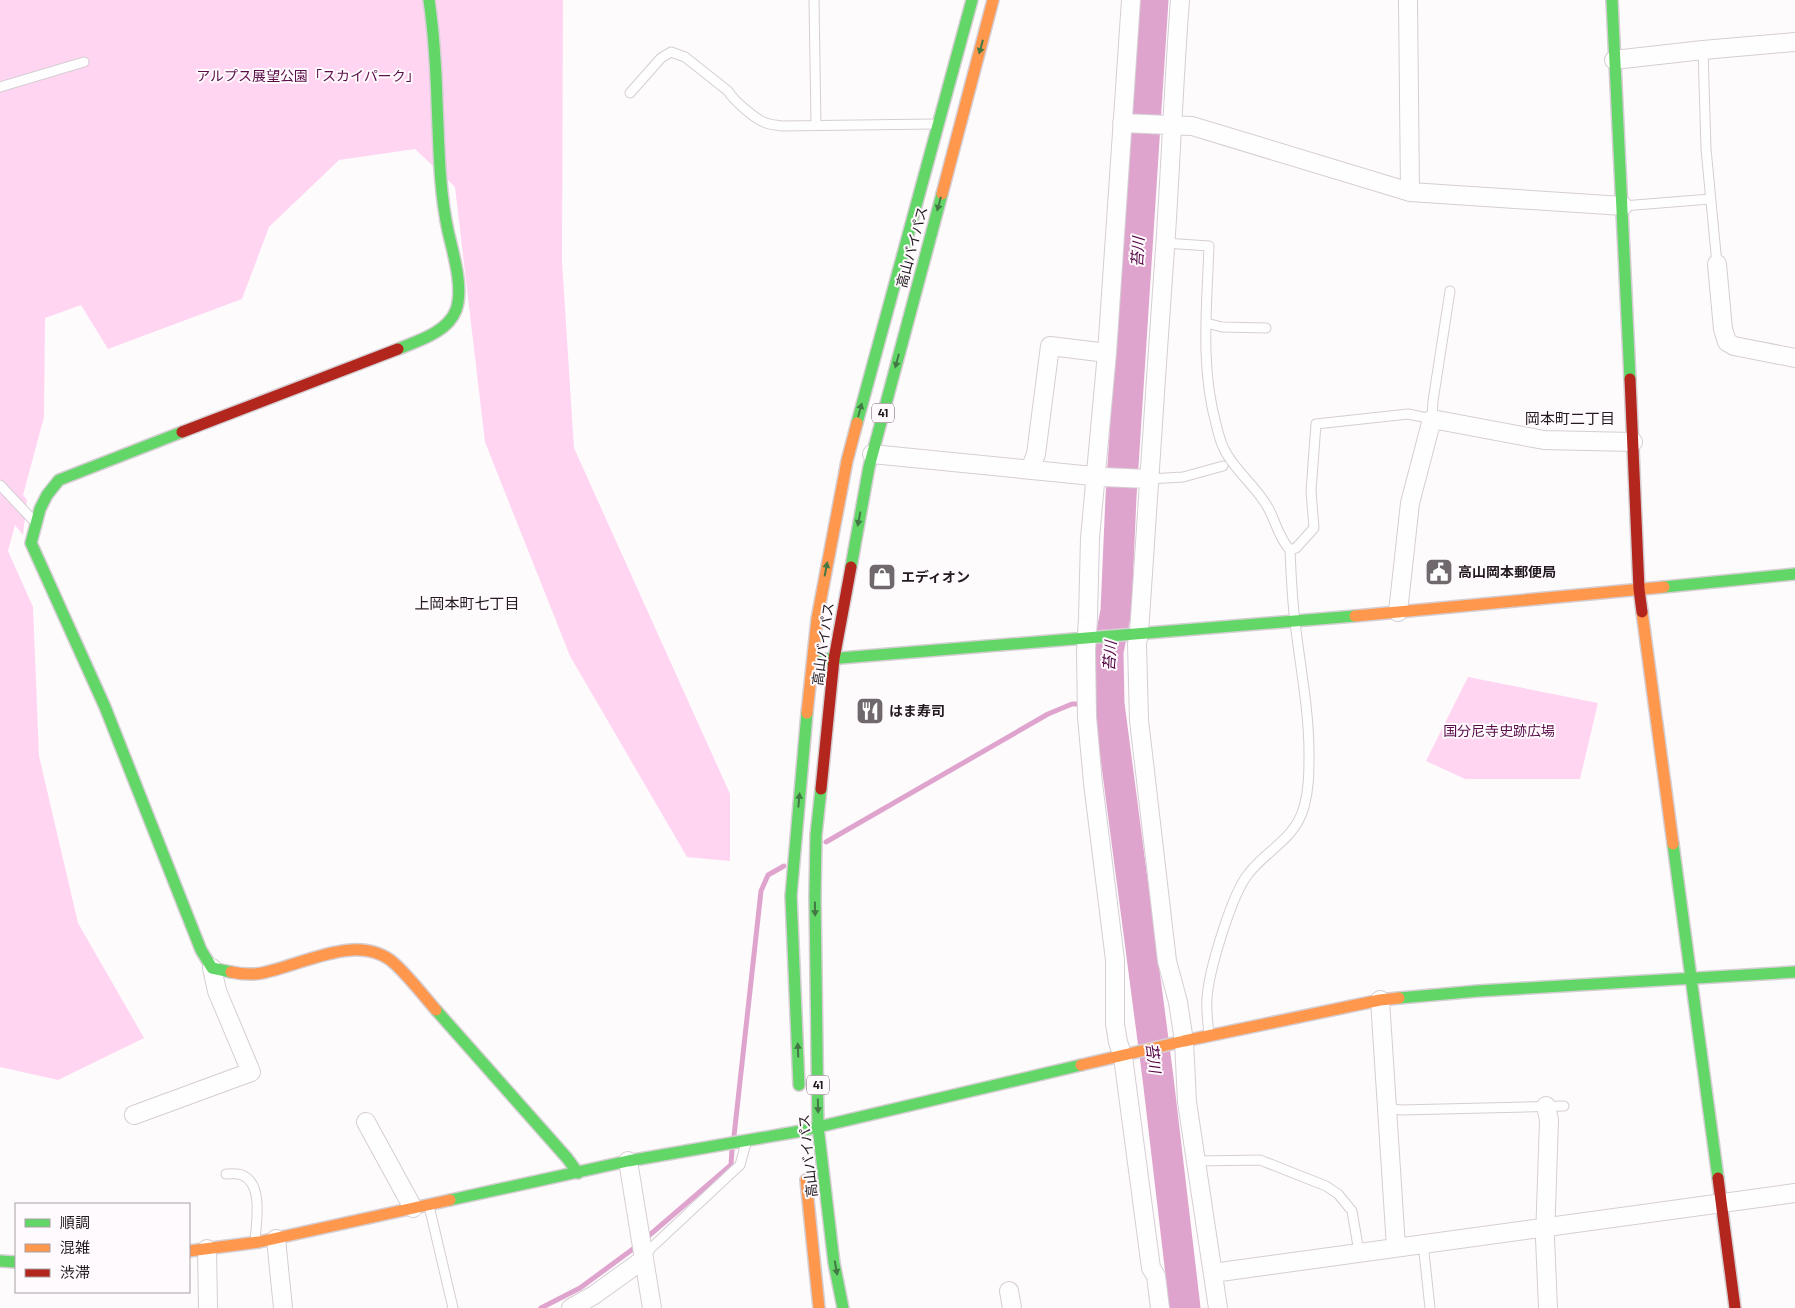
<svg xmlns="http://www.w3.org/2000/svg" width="1795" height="1308" viewBox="0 0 1795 1308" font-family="Barlow,'Noto Sans JP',sans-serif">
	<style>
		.green { fill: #ffd5f2 }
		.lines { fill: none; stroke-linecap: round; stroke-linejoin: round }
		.stream { stroke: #dfa4ce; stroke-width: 5 }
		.river { stroke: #dfa4ce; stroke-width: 31 }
		.lane-casing { stroke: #d5ced3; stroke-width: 11 }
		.street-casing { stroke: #d5ced3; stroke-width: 20 }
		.fast-casing { stroke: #d5ced3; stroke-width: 14 }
		.slow-casing { stroke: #d5ced3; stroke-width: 14 }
		.jam-casing { stroke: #d5ced3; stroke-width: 14 }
		.lane { stroke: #fffeff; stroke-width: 9 }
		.street { stroke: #fffeff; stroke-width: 18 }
		.fast { stroke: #63d668; stroke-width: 11 }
		.slow { stroke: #ff974d; stroke-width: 11 }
		.jam { stroke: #b3261e; stroke-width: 11 }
		.oneway { fill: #427844 }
		.labels { text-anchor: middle; stroke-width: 4; stroke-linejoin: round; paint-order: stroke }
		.shield { fill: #fffafd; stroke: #645d62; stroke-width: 1 }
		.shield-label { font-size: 12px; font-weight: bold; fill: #221a20 }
		.park-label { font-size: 14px; fill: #5a0f4a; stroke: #fffafd }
		.street-label { font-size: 14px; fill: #221a20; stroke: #fffafd }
		.poi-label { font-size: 14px; font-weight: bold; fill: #221a20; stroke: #fffafd; text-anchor: start }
		.water-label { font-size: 15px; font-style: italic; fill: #510342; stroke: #fffafd }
		.neighbourhood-label { font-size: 15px; fill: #221a20; stroke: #fffafd }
	</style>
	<rect width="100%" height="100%" fill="#fefbfd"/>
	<path class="green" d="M0,0h563l-1,262 12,186 156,346v67l-43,-4 -117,-201 -85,-214 -30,-255 -40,-38 -76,11 -70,67 -27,72 -134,50 -27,-44 -36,13 -1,99 -21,78 4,5 -4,35 -8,-10 -7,26 25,56 6,149 39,167 66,115 -86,42 -58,-13z
		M1468,677l130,26 -18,76h-115l-39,-18z"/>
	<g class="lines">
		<path class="stream" d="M826,842l222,-128 24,-10h37
			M734,1136l27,-245 7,-16 16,-9
			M645,1239l86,-74 1,-16
			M541,1308l39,-20 57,-42"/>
		<path class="river" d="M1153,0l-32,497 -5,114 -8,41 1,52 49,374 27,230"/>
		<defs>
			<path id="lane" d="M814,0l2,125
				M1703,50l3,99 11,115
				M0,87l84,-25
				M630,93l31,-35 10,-6 14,5 43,34c6,10 27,28 38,32 5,2 10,2 16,3l152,-2
				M1623,206l87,-7
				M1165,243l44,3c-2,59 -9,120 7,178 2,8 4,17 8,25 10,21 31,36 43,57 9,15 11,31 23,44 1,24 2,48 5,72 5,44 14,87 14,132 0,18 0,35 -5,53 -9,32 -36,42 -55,66 -17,20 -40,97 -42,125 -1,12 1,25 2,38
				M1206,323l16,4 44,1
				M1148,479l35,-2 40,-11
				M0,485l33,35
				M1290,550l6,-2 18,-20 -3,-37 5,-67 92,-10 24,5 1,-18 17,-110
				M1387,1108l14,2 163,-4
				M1196,1161l64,-1 66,26 12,8 14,17 7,41
				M226,1174c5,0 11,-1 16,1 22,9 14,48 13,67
				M429,1206l24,102
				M1423,1243l7,65
				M645,1256l6,-8 89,-83 6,-22"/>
			<path id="street" d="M1131,0l-24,353 -17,185 -2,80 -2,33 1,66 6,66 22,177v64l3,18 5,15 28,211 5,8 4,32
				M1180,0c-6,78 -9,156 -14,234 -9,133 -19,266 -27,399l-2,11 2,76 28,241 11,41 6,39 3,61 31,206
				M1408,0l2,192
				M1614,60l89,-10 92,-8
				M1122,123l70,3 218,66 213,14
				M1717,264l6,65 4,13 7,4 61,12
				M872,454l231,23 45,2
				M1030,470l6,-16 14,-108 57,7
				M1398,612l12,-109 22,-84 112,21 89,2
				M1380,1000l16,247
				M1546,1106l3,14 -4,118 3,70
				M134,1115l117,-43 -34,-81 -5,-23
				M366,1122l47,86
				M628,1161l24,147
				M276,1239l7,69
				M207,1249l1,59
				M1213,1273l582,-80
				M1009,1291l3,17
				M571,1308l23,-13 50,-36"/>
			<path id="fast" d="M1612,0l18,379
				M398,349c20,-8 50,-17 58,-39 8,-22 -3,-57 -8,-79 -9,-42 -9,-86 -11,-129 -1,-34 -3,-68 -8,-102
				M857,423l115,-423
				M182,432l-123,48 -12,15 -7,14 -9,34 74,164 96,243 11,18 19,4
				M851,567l18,-100 73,-273
				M1664,587l131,-13
				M816,660l539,-44
				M821,789l-5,46 -1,62 3,230 16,136 9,45
				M1673,844l45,334
				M1399,998l79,-7 317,-19
				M436,1010l131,148 11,15
				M799,1085l-8,-189 16,-183
				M450,1200l178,-39 173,-30 280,-66
				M0,1261l16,1"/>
			<path id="slow" d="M942,194l51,-194
				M1642,612l31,232
				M1355,616l309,-29
				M807,713l10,-94 30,-158 10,-38
				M231,972c10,2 21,3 31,1 41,-8 97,-42 133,-9 15,14 28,31 41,46
				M1081,1065l103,-24 196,-41 19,-2
				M806,1180l13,128
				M189,1251l70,-9 191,-42"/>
			<path id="jam" d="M1630,379l9,210 3,23
				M182,432l216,-83
				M821,789l13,-130 17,-92
				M1718,1178l17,130"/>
		</defs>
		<use href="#lane" class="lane-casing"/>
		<use href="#street" class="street-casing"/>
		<use href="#fast" class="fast-casing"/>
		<use href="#slow" class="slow-casing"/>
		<use href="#jam" class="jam-casing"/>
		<use href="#lane" class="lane"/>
		<use href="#street" class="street"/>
		<use href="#fast" class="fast"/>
		<use href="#slow" class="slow"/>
		<use href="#jam" class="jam"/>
	</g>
	<defs><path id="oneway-solid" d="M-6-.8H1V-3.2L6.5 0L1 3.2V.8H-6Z" transform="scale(1.25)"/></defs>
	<g class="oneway">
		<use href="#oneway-solid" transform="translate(981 47) rotate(105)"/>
		<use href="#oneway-solid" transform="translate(939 204) rotate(105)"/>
		<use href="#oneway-solid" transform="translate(897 361) rotate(105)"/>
		<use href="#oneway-solid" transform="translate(860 410) rotate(-75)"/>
		<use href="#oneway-solid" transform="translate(859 519) rotate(101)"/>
		<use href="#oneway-solid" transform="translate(826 569) rotate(-79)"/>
		<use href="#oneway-solid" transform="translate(799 800) rotate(-85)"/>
		<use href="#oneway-solid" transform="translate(815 909) rotate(89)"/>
		<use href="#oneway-solid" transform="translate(798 1050) rotate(-92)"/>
		<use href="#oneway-solid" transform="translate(818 1106) rotate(89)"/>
		<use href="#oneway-solid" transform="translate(836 1268) rotate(80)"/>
	</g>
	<defs>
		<symbol id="civic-square" viewBox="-11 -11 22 22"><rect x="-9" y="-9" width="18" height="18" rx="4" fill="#6f696d" stroke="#fffafd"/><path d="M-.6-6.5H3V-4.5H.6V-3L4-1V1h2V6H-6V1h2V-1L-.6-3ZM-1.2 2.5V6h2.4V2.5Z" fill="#fff"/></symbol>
		<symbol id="shop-square" viewBox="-11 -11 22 22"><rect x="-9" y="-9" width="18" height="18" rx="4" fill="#6f696d" stroke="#fffafd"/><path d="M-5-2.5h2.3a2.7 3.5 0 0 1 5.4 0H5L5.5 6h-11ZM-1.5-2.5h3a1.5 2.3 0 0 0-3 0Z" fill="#fff"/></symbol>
		<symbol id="restaurant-square" viewBox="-11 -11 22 22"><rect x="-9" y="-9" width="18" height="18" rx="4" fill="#6f696d" stroke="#fffafd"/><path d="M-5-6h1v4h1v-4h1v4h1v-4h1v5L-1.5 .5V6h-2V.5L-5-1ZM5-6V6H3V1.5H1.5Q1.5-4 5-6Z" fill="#fff"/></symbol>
	</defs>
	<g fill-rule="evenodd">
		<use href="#civic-square" x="1423" y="556" width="32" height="32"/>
		<use href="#shop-square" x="866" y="561" width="32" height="32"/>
		<use href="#restaurant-square" x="854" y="695" width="32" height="32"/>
	</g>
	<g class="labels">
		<g class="shield">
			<rect x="872" y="403.5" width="22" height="19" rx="4"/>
			<rect x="807" y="1075.5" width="22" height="19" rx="4"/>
		</g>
		<g class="shield-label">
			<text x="883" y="417">41</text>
			<text x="818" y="1089">41</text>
		</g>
		<g class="park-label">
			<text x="308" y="81">アルプス展望公園「スカイパーク」</text>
			<text x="1499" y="736">国分尼寺史跡広場</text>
		</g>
		<g class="street-label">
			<text transform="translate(912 247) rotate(-75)" y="5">高山バイパス</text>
			<text transform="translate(823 644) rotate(-82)" y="5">高山バイパス</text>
			<text transform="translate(808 1156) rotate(-96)" y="5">高山バイパス</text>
		</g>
		<g class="poi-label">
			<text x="1458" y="577">高山岡本郵便局</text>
			<text x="901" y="582">エディオン</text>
			<text x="889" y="716">はま寿司</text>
		</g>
		<g class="water-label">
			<text transform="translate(1138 252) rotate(-87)" y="5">苔川</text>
			<text transform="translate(1110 656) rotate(-86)" y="5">苔川</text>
			<text transform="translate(1153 1058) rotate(83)" y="5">苔川</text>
		</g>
		<g class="neighbourhood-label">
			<text x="1570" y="424">岡本町二丁目</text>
			<text x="467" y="609">上岡本町七丁目</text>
		</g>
	</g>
	<rect x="15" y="1203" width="175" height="90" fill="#fffafd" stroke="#a7a0a5"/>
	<rect x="25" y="1219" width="25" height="8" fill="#63d668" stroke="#a7a0a5"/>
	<text x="60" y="1228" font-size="15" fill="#221a20">順調</text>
	<rect x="25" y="1244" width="25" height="8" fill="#ff974d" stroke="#a7a0a5"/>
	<text x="60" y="1253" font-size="15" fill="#221a20">混雑</text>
	<rect x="25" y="1269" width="25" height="8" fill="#b3261e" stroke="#a7a0a5"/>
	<text x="60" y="1278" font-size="15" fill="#221a20">渋滞</text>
</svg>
